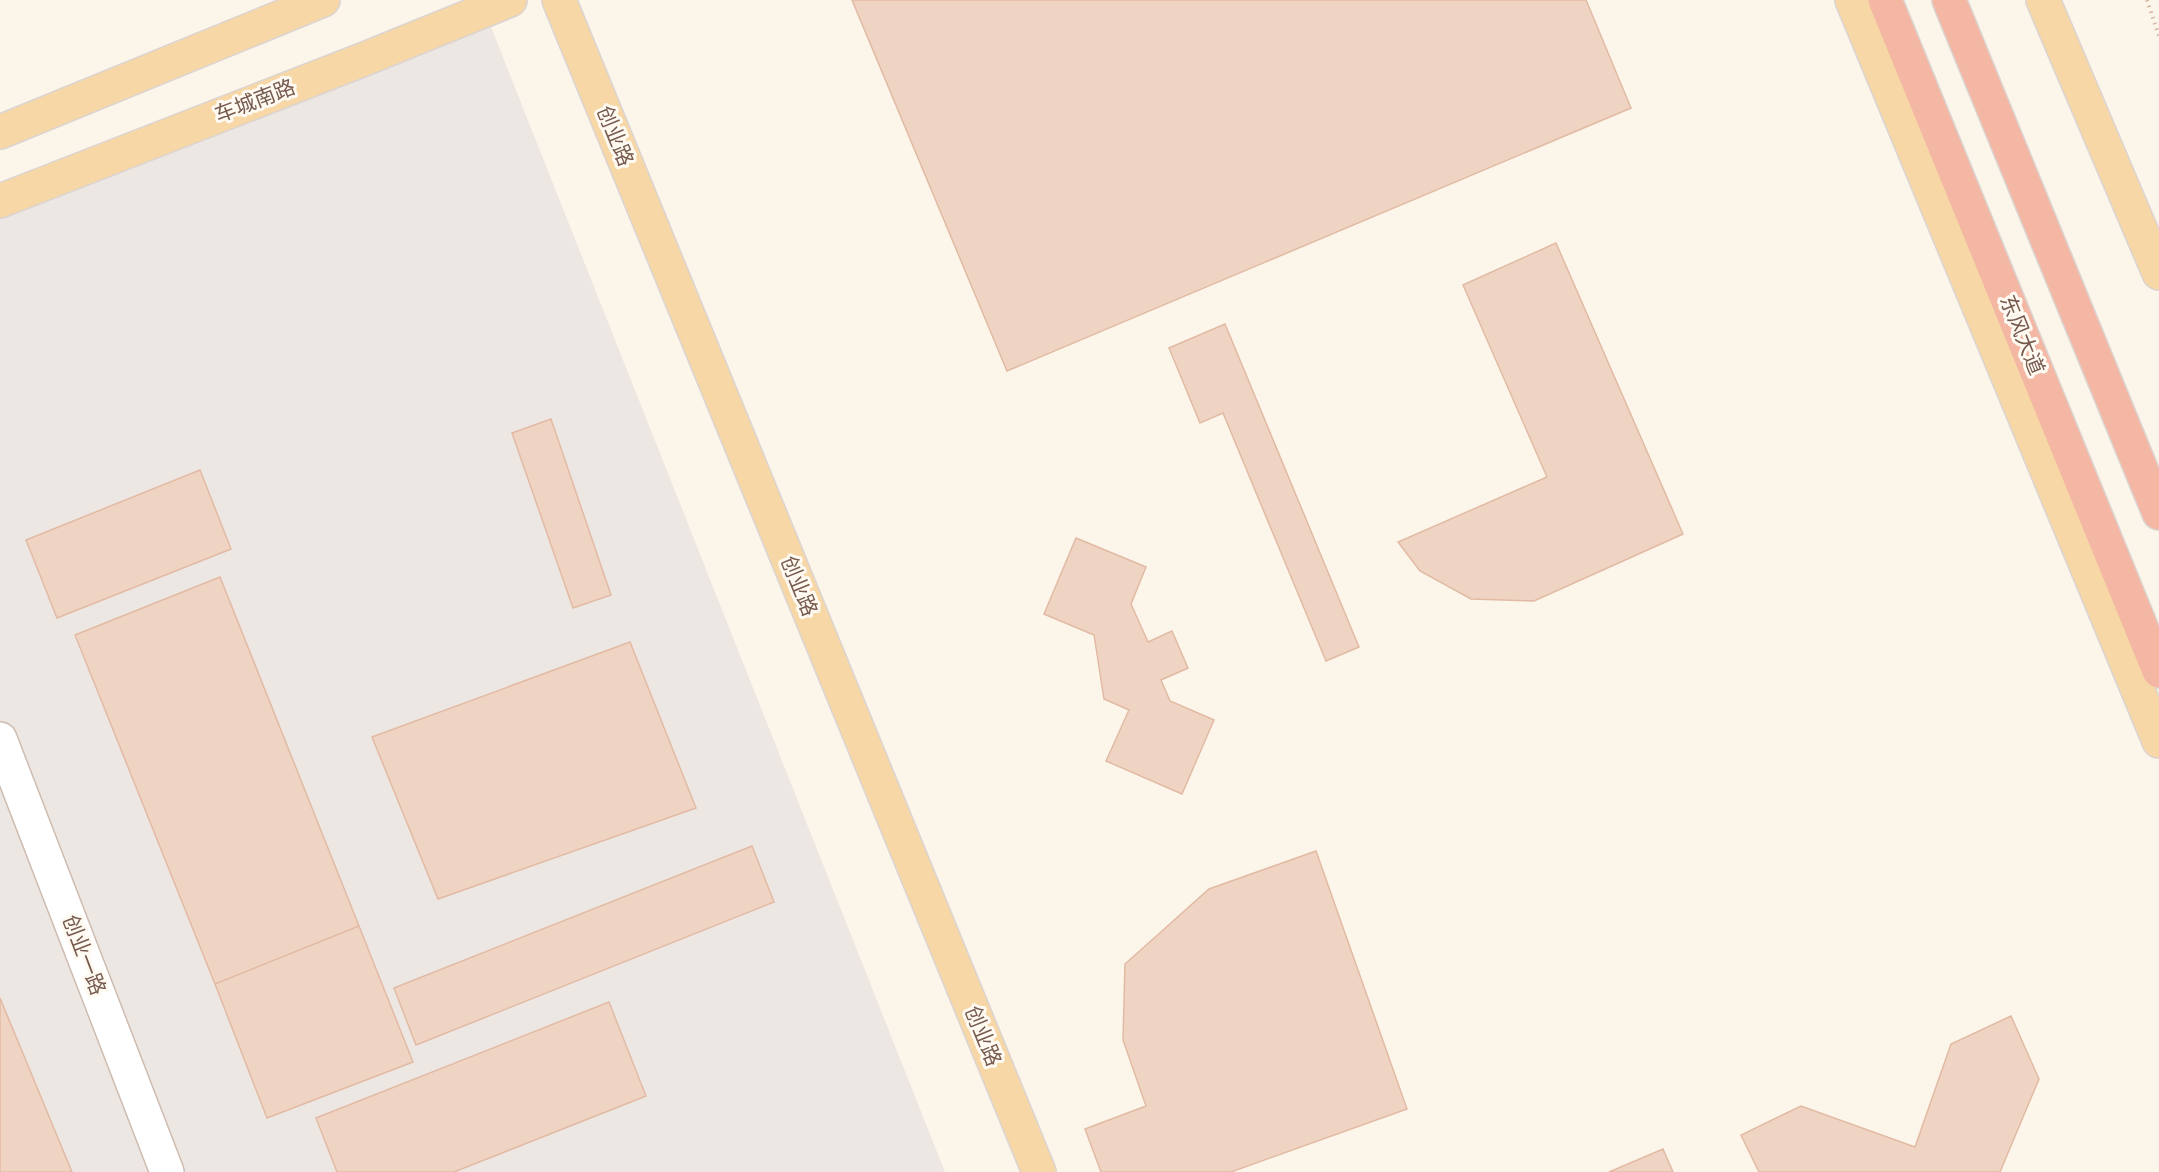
<svg xmlns="http://www.w3.org/2000/svg" width="2159" height="1172" viewBox="0 0 2159 1172" font-family="'Fira Sans Condensed','Noto Sans SC',sans-serif">
	<style>
		.industrial { fill: #ede7e3 }
		.building { fill: #f0d4c3; stroke: #e2baa4; stroke-width: 1.5 }
		.lines { fill: none; stroke-linecap: round; stroke-linejoin: round }
		.minor-casing { stroke: #cebcb0; stroke-width: 36 }
		.major-casing { stroke: #dbd4d1; stroke-width: 36 }
		.highway-casing { stroke: #dbd4d1; stroke-width: 36 }
		.path { stroke: #d6b7a5; stroke-width: 4; stroke-dasharray: 1.5 4.5; stroke-linecap: butt }
		.minor { stroke: #fff; stroke-width: 33 }
		.major { stroke: #f7d7a6; stroke-width: 33 }
		.highway { stroke: #f3b7a4; stroke-width: 33 }
		.labels { text-anchor: middle; stroke-width: 6; stroke-linejoin: round; paint-order: stroke }
		.street-label { font-size: 21px; fill: #765b4e; stroke: #fef9f1 }
	</style>
	<rect width="100%" height="100%" fill="#fcf5ea"/>
	<path class="industrial" d="M485,12l460,1160h-945v-959z"/>
	<path class="building" d="M852,0h734l45,108 -624,263z
		M1556,243l127,291 -149,67 -63,-2 -51,-28 -22,-29 149,-65 -84,-192z
		M1225,324l134,323 -33,14 -103,-248 -23,10 -31,-75z
		M551,419l60,176 -38,13 -61,-175z
		M200,470l31,79 -174,69 -31,-78z
		M1076,538l70,29 -15,37 17,38 24,-11 16,37 -27,12 9,21 44,19 -32,74 -76,-33 23,-51 -25,-11 -10,-64 -50,-21z
		M220,577l139,349 -144,58 -140,-349z
		M630,642l66,166 -258,91 -66,-162z
		M752,846l22,56 -358,143 -22,-57z
		M1316,851l91,258 -176,63h-130l-16,-43 61,-23 -23,-66 2,-76 84,-75z
		M359,926l54,136 -146,56 -52,-134z
		M0,998l72,174h-72z
		M609,1002l37,94 -192,76h-117l-21,-54z
		M2011,1016l28,63 -39,93h-241l-18,-37 60,-29 114,41 36,-103z
		M1663,1149l10,23h-64z"/>
	<g class="lines">
		<defs>
			<path id="minor" d="M0,739l167,433"/>
			<path id="major" d="M559,0l480,1172
				M1852,0l307,741
				M2043,0l116,273
				M0,132l323,-132
				M0,201l362,-141 148,-60"/>
			<path id="highway" d="M1885,0l274,671
				M1949,0l210,513"/>
		</defs>
		<use href="#minor" class="minor-casing"/>
		<use href="#major" class="major-casing"/>
		<use href="#highway" class="highway-casing"/>
		<path class="path" d="M2147,0l12,36"/>
		<use href="#minor" class="minor"/>
		<use href="#major" class="major"/>
		<use href="#highway" class="highway"/>
	</g>
	<g class="labels">
		<g class="street-label">
			<text transform="translate(255 101) rotate(-21)" y="7">车城南路</text>
			<text transform="translate(615 136) rotate(68)" y="7">创业路</text>
			<text transform="translate(2022 335) rotate(68)" y="7">东风大道</text>
			<text transform="translate(799 586) rotate(68)" y="7">创业路</text>
			<text transform="translate(84 955) rotate(69)" y="7">创业一路</text>
			<text transform="translate(983 1036) rotate(68)" y="7">创业路</text>
		</g>
	</g>
</svg>
